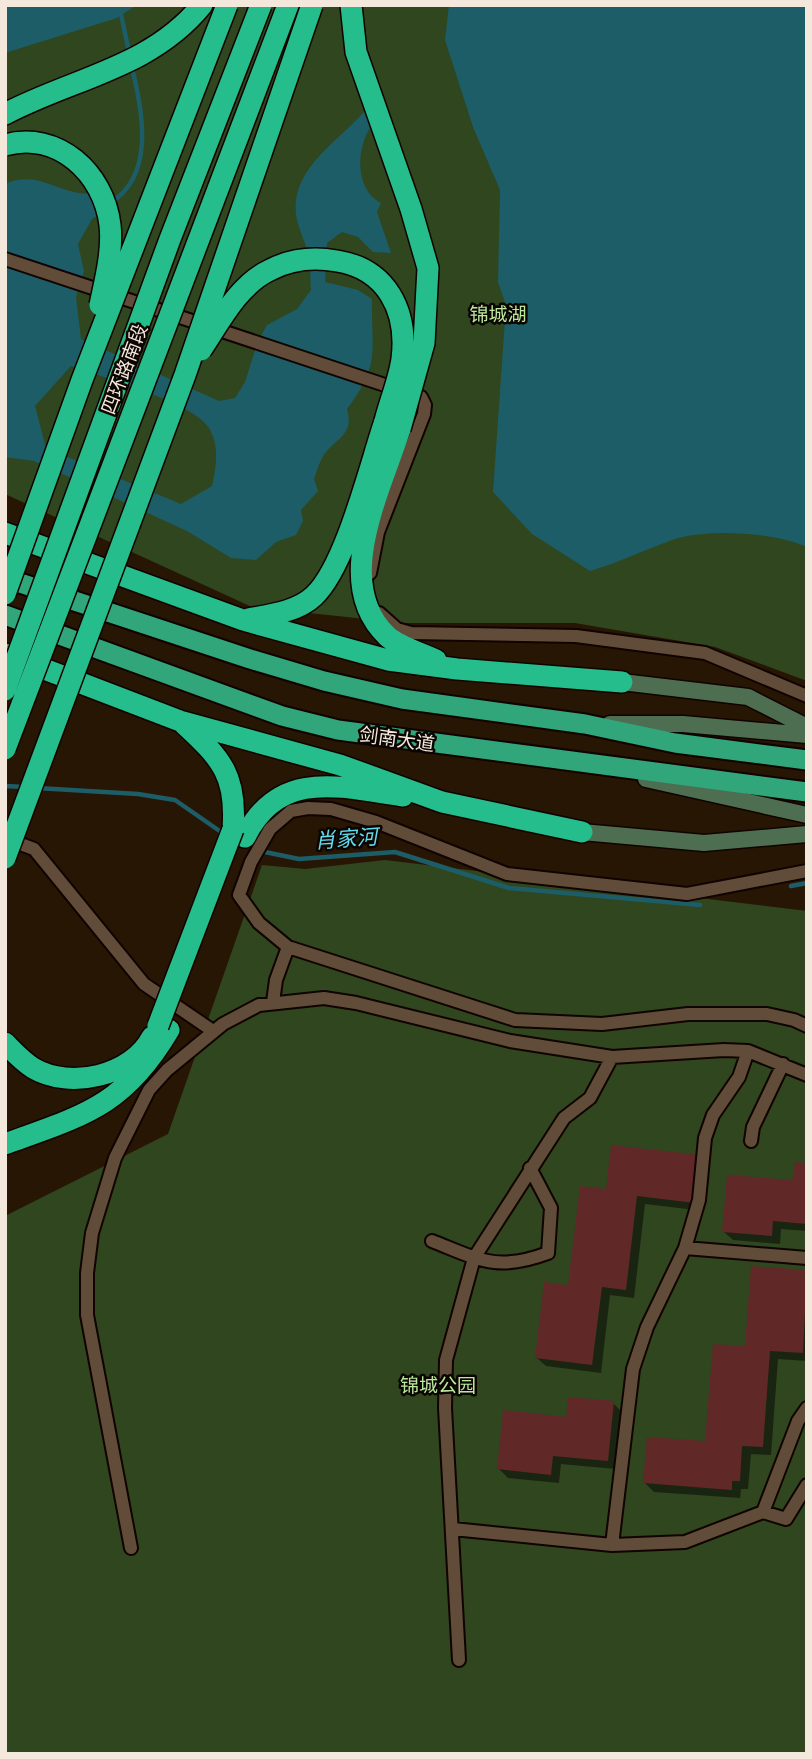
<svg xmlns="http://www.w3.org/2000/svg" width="812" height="1759" viewBox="0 0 812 1759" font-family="Overpass,'Noto Sans SC',sans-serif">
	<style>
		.green { fill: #2f461f }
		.water { fill: #1d5d67; fill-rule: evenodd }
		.shadow { fill: #0007 }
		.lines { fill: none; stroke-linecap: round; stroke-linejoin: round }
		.stream { stroke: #1d5d67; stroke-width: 4.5 }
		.building { fill: #602927 }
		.minor-casing { stroke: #100300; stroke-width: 16 }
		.secondary-casing { stroke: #100300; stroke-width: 19 }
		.trunk-casing { stroke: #100300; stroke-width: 23 }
		.motorway-casing { stroke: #100300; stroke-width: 24 }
		.minor { stroke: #604c39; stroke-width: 12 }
		.secondary { stroke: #4e6e52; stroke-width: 16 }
		.trunk { stroke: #31a67a; stroke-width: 19 }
		.motorway { stroke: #25bd8b; stroke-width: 21 }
		.motorway-bridge-casing { stroke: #100300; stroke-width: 24; stroke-linecap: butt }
		.motorway-bridge { stroke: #25bd8b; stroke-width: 21 }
		.labels { text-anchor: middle; stroke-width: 5; stroke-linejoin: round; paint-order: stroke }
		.park-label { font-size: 19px; fill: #bae89c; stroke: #0b0501 }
		.street-label { font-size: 19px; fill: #f4e7dc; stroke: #0b0501 }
		.water-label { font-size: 21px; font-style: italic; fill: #61dbed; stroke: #0b0501 }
	</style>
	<rect width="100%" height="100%" fill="#281605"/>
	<path class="green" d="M5,5h802v676l-92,-34 -140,-24h-171l-152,-16 -247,-113z
		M385,860l422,51v843h-802v-538l163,-82 94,-269 43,4z"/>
	<path class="water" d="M5,5h132l-20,13 -112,35z
		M449,5h358v542c-32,-15 -102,-19 -135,-7 -28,10 -54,23 -82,31l-58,-37 -39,-42 13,-187 -8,-23 2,-92 -27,-63 -28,-87z
		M370,104l2,21c-16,22 -18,64 9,78l-4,9 14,41 -18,-1 -15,-15 -16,-5 -15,11 -2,39 33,8 14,9c-1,53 9,65 -25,110 7,24 -8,28 -21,43 -6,7 -9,19 -12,27l4,12 -17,19 2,11 -7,14 -20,7 -20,18 -25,-2 -44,-27 -153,-70 -29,-4v-273c36,-16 54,14 92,9l16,13 -21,13 -14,25 6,27 -8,26 5,42 138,62 16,-3 10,-16 13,-41 9,-16 30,-16 14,-19c-1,-12 0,-27 -3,-38 -4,-12 -10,-25 -12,-37 -5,-51 49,-76 74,-111zM71,366c30,11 122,36 138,62 11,19 7,38 3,58l-31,18 -135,-56 -11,-42z"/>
	<path class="shadow" d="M700,1157l9,9 -5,45 -59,-7 -11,94 -24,-3 -9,78 -55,-7 -9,-8 33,-71 37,-96z
		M807,1164v67l-26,-2 -1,15 -47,-4 -9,-8 71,-50z
		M807,1272v89l-29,-2 -7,96 -20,-1 -3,35h-7l-1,9 -86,-6 -9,-9 62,-40 39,-95z
		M613,1403l9,9 -6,57 -55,-5 -2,19 -51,-5 -9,-9 69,-51z"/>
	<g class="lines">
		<path class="stream" d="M119,5l10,47
			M110,203c45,-27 33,-91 22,-135
			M5,786l20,1
			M37,788l101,6 37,6 49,34
			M260,851l39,8 96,-7 114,36 191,17
			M791,886l16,-3"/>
	</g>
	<path class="building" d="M611,1145l90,10 -6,48 -58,-7 -11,94 -24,-3 -10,78 -57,-7 9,-76 24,3 12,-99 26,3z
		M795,1162l12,1v61l-34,-3 -1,15 -50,-4 5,-57 66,5z
		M751,1266l56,4 -4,83 -33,-2 -7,96 -21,-1 -2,35h-8v9l-89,-7 4,-46 58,4 8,-97 32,2z
		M568,1397l46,4 -6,60 -55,-5 -2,19 -54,-6 6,-59 63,7z"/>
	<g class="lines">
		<defs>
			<path id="minor" d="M5,259l416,138 4,8 -1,9 -46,118 -8,41
				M379,613l18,16 14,4 165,3 129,17 102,43
				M7,839l27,10 110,135 69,47
				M807,871l-120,23 -180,-20 -131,-52 -45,-13 -23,-1 -17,3 -21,18 -19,33 -12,33 20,28 29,24 227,73 87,4 86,-10h79l27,6 13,6
				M273,1002l3,-22 12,-33
				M751,1141l2,-14 30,-63
				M432,1241c48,19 65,31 116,12l3,-45 -21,-40
				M685,1248l122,10
				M763,1512l35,-91 9,-13
				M453,1529l159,16 73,-3 78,-30 23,7 21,-34
				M612,1545l21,-176 14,-42 38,-79 14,-48 6,-62 8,-23 26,-38 9,-26
				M131,1548l-44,-233v-42l5,-40 23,-75 34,-68 18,-20 56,-46 36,-19 65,-7 32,5 154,38 102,16 112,-7 24,1 59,24
				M459,1660l-14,-252 1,-48 28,-102 90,-140 26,-20 22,-41"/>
			<path id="secondary" d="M622,682l126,15 59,30
				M610,724h73l124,11
				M646,779l161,36
				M582,832l122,11 103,-9"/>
			<path id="trunk" d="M5,578l245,81 74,22 78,18 183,25 90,19 132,17
				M5,615l277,101 56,14 469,62"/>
			<path id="motorway" d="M5,114c68,-36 146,-46 197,-109
				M400,429c-19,61 -69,154 -13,207 12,11 34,17 49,24
				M5,533l238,87 145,40 69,9 165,13
				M248,619c22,-4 49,-7 66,-23 32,-30 56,-131 71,-175
				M5,654l175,67 160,44 102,37 140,30
				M184,724c38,35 53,52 49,105
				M245,837c34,-69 96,-50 158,-41
				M5,1043c9,9 17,18 28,25 37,22 99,8 119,-31
				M5,1144c80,-29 119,-38 164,-114"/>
		</defs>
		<use href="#minor" class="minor-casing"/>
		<use href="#secondary" class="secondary-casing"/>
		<use href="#trunk" class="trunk-casing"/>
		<use href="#motorway" class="motorway-casing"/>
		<use href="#minor" class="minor"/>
		<use href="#secondary" class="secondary"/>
		<use href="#trunk" class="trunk"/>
		<use href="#motorway" class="motorway"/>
		<defs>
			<path id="motorway-bridge" d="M351,5l5,47 55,157 17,59 -4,75 -24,86
				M5,145c52,-15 99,28 105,80 3,26 -5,56 -10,80
				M201,350c19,-28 37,-65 69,-80 21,-11 44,-13 67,-9 50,8 71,50 65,98 -3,21 -12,42 -17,62
				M5,594l77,-214 145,-375
				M5,690l165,-451 91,-234
				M5,749l283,-744
				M5,858l180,-483 127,-370
				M158,1026l75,-197"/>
		</defs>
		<use href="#motorway-bridge" class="motorway-bridge-casing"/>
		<use href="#motorway-bridge" class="motorway-bridge"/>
	</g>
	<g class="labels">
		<g class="park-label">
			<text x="498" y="321">锦城湖</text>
			<text x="438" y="1392">锦城公园</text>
		</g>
		<g class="street-label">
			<text transform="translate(124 369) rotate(-69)" y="7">四环路南段</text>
			<text transform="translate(397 739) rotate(8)" y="7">剑南大道</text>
		</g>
		<g class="water-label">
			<text transform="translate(346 839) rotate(-4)" y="7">肖家河</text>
		</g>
	</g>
	<rect width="812" height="1759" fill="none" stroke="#f4e7dc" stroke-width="14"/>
</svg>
